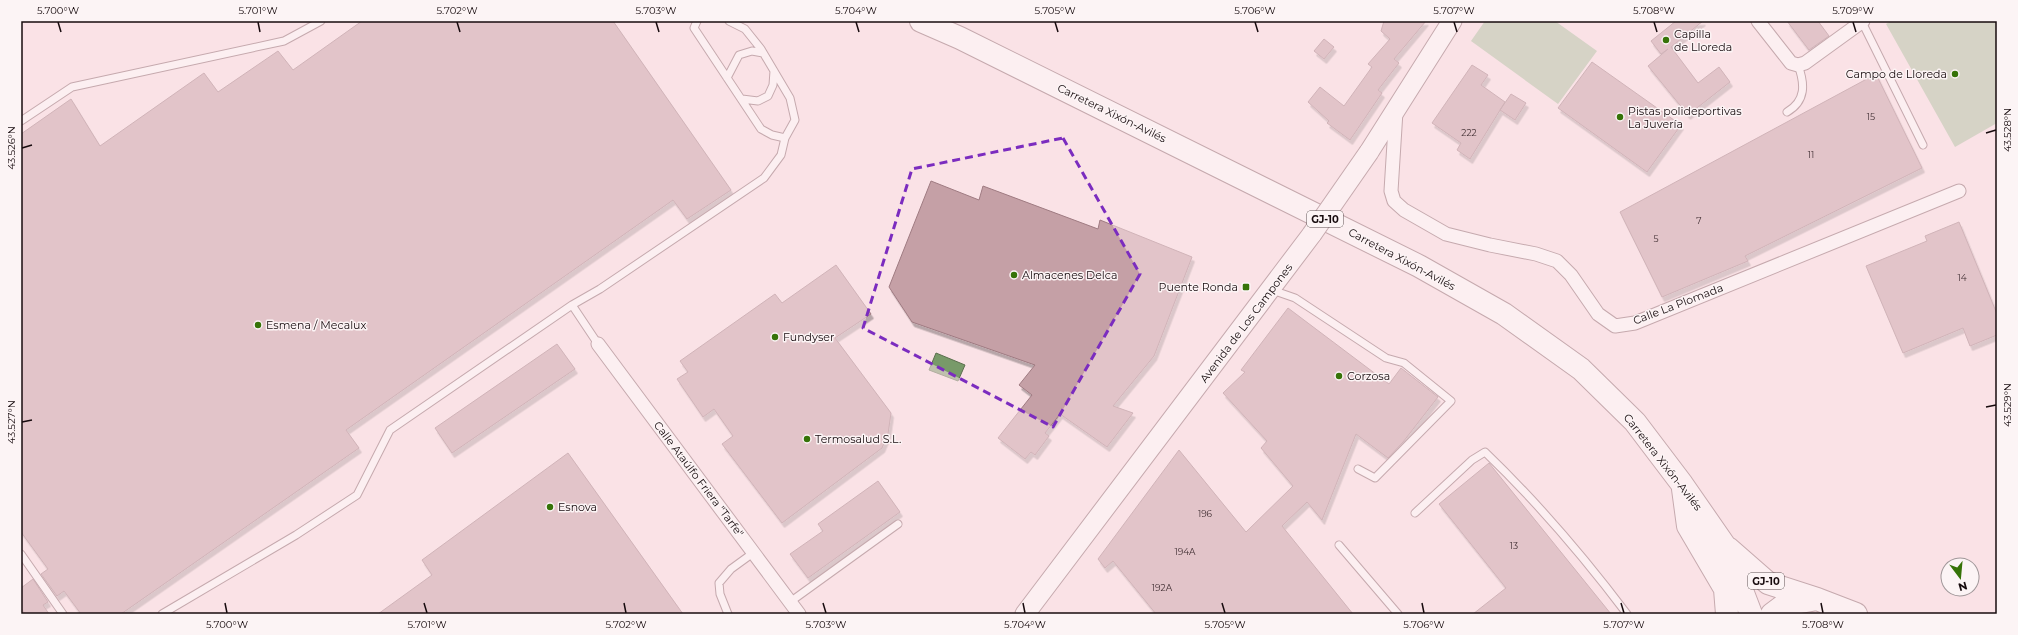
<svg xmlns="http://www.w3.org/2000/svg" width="2018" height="635" viewBox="0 0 2018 635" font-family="Montserrat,sans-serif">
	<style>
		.green { fill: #abc0a1 }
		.water { fill: #789a69; stroke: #5b6f4e }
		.building { fill: #c5a0a6; stroke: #9f7b82; filter: url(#shadow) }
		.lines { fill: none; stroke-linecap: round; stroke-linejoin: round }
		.lane-casing { stroke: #87656b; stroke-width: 9 }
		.street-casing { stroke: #87656b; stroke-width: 15 }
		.secondary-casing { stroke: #87656b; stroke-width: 21 }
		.highway-casing { stroke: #87656b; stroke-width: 24 }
		.lane { stroke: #fff; stroke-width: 7 }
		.street { stroke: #fff; stroke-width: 13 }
		.secondary { stroke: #fff; stroke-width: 19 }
		.highway { stroke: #fff; stroke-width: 22 }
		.secondary-bridge-casing { stroke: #87656b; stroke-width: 21; stroke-linecap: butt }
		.secondary-bridge { stroke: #fff; stroke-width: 19 }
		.marked { fill: none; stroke: #7b2cbf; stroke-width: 3; stroke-dasharray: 8 5; stroke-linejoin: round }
		.ticks { fill: none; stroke: #170b0e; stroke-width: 1.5 }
		.poi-dot { fill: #367308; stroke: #fcf4f5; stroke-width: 1.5 }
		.labels { text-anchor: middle; stroke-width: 3; stroke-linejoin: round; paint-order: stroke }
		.number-label { font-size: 9px; fill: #423034 }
		.shield { fill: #fcf4f5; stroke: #5c5153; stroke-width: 1 }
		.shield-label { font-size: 10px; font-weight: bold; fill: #170b0e }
		.poi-label { font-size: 11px; fill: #170b0e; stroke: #fcf4f5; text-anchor: start }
		.street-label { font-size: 11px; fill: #170b0e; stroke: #fcf4f5 }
		.neatline { fill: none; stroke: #170b0e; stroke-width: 1.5 }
		.ticks-label { font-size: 10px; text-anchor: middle; fill: #170b0e }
	</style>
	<defs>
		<filter id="shadow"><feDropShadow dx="2.5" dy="4.5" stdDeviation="0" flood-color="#0004"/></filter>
	</defs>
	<rect width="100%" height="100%" fill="#fae2e6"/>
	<path class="green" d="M1485,21h70l42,30 -39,53 -87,-63z
		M1891,21h106v102l-42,24 -69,-123z"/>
	<path class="water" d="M936,353l29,12 -7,16 -29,-11z"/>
	<path class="building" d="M362,21h251l118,169 -44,29 -14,-19 -327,230 13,18 -238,166h-40l-17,-23 -7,5 -16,-22 7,-5 -27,-37v-398l50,-35 29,47 104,-73 14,19 60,-41 15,19z
		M1384,21h42l-32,38 5,4 -21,27 4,3 -32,47 -23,-17 2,-2 -21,-19 12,-15 24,19 28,-39 -4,-3 22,-25 -9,-8z
		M1676,21h27l-32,26 27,36 21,-16 11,15 -42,33 -40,-49 20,-17 -7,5 -10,-13z
		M1787,21h31l11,15 -20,14z
		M1324,39l10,8 -10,12 -10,-8z
		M1592,62l89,63 -34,47 -89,-64z
		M1472,65l16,10 -7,10 24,17 -35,57 -13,-9 4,-7 -29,-20z
		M1876,74l46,94 -177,88 3,5 -86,36 -42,-85z
		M1511,94l15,9 -11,17 -15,-10z
		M931,181l48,19 4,-14 115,43 2,-9 92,37 -38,99 -41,50 20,7 -26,34 -47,-33 -15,19 4,3 -14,19 -4,-3 -6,7 -27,-21 34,-43 -13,-10 16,-20 -123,-43 -23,-35z
		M1959,222l38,92v21l-27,11 -7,-18 -60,25 -37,-87 61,-25 -2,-5z
		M836,265l35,49 -36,24 56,75 -3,21 -6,14 -100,75 -60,-79 11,-8 -19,-27 -11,8 -26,-38 11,-7 -8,-11 95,-67 7,9z
		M1288,308l101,76 12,-16 37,29 -35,45 -15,16 -32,-24 -34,86 -15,-18 -25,24 71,88h-197l-43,-53 -8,7 -7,-9 81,-109 67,82 47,-46 -32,-38 6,-7 -44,-48 22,-21 -4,-2z
		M557,344l18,25 -123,84 -17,-25z
		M568,453l115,161h-305l54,-39 -10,-15z
		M1489,463l122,151h-138l33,-26 -67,-84z
		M878,481l22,31 -92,66 -18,-24 33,-23 -5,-7z
		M33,579l15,23 -5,3 6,9h-24l-4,-6v-20z"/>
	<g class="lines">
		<defs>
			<path id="lane" d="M697,21l-3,7 67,101 11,6 13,3
				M1862,22l61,123
				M727,78l12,-23 13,-4 11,2
				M742,99l16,2 10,-5 5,-11 1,-14
				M1787,112c19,-11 18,-28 11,-47
				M21,121l51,-34 212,-46 37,-20
				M1272,290l23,8 91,60 18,5 47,38 -76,77 -17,-9
				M572,305l26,39
				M1415,513l57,-53 13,-8c52,50 99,105 142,162
				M1339,545l59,69
				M21,554l42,60
				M790,602l108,-78
				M162,614l134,-79 61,-40 33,-65 182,-125 28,-16 164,-111 17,-23 4,-17 10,-18 -5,-22 -29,-49 -16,-20 -16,-8
				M728,614l-8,-20 -1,-11 12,-14 22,-16"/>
			<path id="street" d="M1758,21l33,42 7,2 7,-2 58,-42
				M1396,111l-5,80 3,10 10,9 42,24 44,11 46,9 21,7 14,14 27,39 17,12 20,-3 324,-132
				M598,344l201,270"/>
			<path id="secondary" d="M1369,152l83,-131
				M1025,614l287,-380"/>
			<path id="highway" d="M921,21l39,17 459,228 85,48 77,55 54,53 47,62 43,62 26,68
				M1683,489l5,37 37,63 2,25
				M1728,548l40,35 49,16
				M1772,614l12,-9 33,-6 39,15"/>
		</defs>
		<use href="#lane" class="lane-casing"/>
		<use href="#street" class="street-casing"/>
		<use href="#secondary" class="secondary-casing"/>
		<use href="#highway" class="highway-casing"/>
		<use href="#lane" class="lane"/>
		<use href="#street" class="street"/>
		<use href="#secondary" class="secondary"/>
		<use href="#highway" class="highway"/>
		<defs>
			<path id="secondary-bridge" d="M1312,234l57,-82"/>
		</defs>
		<use href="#secondary-bridge" class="secondary-bridge-casing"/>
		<use href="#secondary-bridge" class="secondary-bridge"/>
	</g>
	<path d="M0 0H2018V635H0ZM1063,138l77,136 -87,153 -190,-99 49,-159z" fill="#fae2e6" fill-opacity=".55" fill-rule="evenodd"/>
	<path class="marked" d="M1063,138l77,136 -87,153 -190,-99 49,-159z"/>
	<path class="ticks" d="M58,22l3,10M258,22l2,10M457,22l3,10M656,22l3,10M856,22l3,10M1055,22l3,10M1255,22l3,10M1454,22l3,10M1654,22l3,10M1853,22l3,10M1986,133l10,-3M22,148l10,-3M1986,407l10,-2M22,422l10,-2M225,603l2,10M424,603l3,10M624,603l2,10M823,603l3,10M1023,603l2,10M1222,603l3,10M1422,603l2,10M1621,603l3,10M1821,603l2,10"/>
	<g class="poi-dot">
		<circle cx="1666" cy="40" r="4"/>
		<circle cx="1955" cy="74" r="4"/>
		<circle cx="1620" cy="117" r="4"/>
		<circle cx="1014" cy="275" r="4"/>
		<rect x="1242" y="283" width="8" height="8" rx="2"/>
		<circle cx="258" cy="325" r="4"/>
		<circle cx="775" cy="337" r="4"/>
		<circle cx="1339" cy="376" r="4"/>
		<circle cx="807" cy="439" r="4"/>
		<circle cx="550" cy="507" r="4"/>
	</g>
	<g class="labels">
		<g class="number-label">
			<text x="1871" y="120">15</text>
			<text x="1469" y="136">222</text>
			<text x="1811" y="158">11</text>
			<text x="1699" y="224">7</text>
			<text x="1656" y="242">5</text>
			<text x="1962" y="281">14</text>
			<text x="1205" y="517">196</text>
			<text x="1514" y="549">13</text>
			<text x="1185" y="555">194A</text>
			<text x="1162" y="591">192A</text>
		</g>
		<g class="shield">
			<rect x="1307" y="211" width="36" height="16" rx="3"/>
			<rect x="1748" y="573" width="36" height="16" rx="3"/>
		</g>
		<g class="shield-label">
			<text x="1325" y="223">GJ-10</text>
			<text x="1766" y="585">GJ-10</text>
		</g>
		<g class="poi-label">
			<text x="1674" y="38">Capilla<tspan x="1674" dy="13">de Lloreda</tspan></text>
			<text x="1947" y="78" text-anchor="end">Campo de Lloreda</text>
			<text x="1628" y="115">Pistas polideportivas<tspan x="1628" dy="13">La Juvería</tspan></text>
			<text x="1022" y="279">Almacenes Delca</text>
			<text x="1238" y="291" text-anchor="end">Puente Ronda</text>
			<text x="266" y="329">Esmena / Mecalux</text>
			<text x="783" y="341">Fundyser</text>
			<text x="1347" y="380">Corzosa</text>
			<text x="815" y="443">Termosalud S.L.</text>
			<text x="558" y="511">Esnova</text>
		</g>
		<g class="street-label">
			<text transform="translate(1112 113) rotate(26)" y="4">Carretera Xixón-Avilés</text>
			<text transform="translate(1402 259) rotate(28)" y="4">Carretera Xixón-Avilés</text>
			<text transform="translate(1678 304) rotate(-21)" y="4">Calle La Plomada</text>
			<text transform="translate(1246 323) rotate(-53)" y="4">Avenida de Los Campones</text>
			<text transform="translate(1663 462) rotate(52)" y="4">Carretera Xixón-Avilés</text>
			<text transform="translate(699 479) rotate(53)" y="4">Calle Ataúlfo Friera "Tarfe"</text>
		</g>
	</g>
	<rect width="2018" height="635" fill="none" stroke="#fcf4f5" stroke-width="44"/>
	<g transform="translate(1960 577) rotate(164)"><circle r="19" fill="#fcf4f5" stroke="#a09799"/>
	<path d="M0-3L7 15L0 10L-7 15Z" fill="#367308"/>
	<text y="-6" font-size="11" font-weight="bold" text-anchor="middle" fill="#170b0e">N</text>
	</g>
	<rect x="22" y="22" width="1974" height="591" class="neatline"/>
	<g class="ticks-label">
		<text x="58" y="14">5.700°W</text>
		<text x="258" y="14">5.701°W</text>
		<text x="457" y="14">5.702°W</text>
		<text x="656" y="14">5.703°W</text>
		<text x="856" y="14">5.704°W</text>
		<text x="1055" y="14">5.705°W</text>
		<text x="1255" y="14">5.706°W</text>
		<text x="1454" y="14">5.707°W</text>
		<text x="1654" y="14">5.708°W</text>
		<text x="1853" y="14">5.709°W</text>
		<text transform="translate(2007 130) rotate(-90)" y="4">43.528°N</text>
		<text transform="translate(11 148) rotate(-90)" y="4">43.526°N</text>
		<text transform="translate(2007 405) rotate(-90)" y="4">43.529°N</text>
		<text transform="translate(11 422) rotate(-90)" y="4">43.527°N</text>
		<text x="227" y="628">5.700°W</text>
		<text x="427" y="628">5.701°W</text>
		<text x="626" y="628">5.702°W</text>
		<text x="826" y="628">5.703°W</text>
		<text x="1025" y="628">5.704°W</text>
		<text x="1225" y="628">5.705°W</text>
		<text x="1424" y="628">5.706°W</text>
		<text x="1624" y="628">5.707°W</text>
		<text x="1823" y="628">5.708°W</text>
	</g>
</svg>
